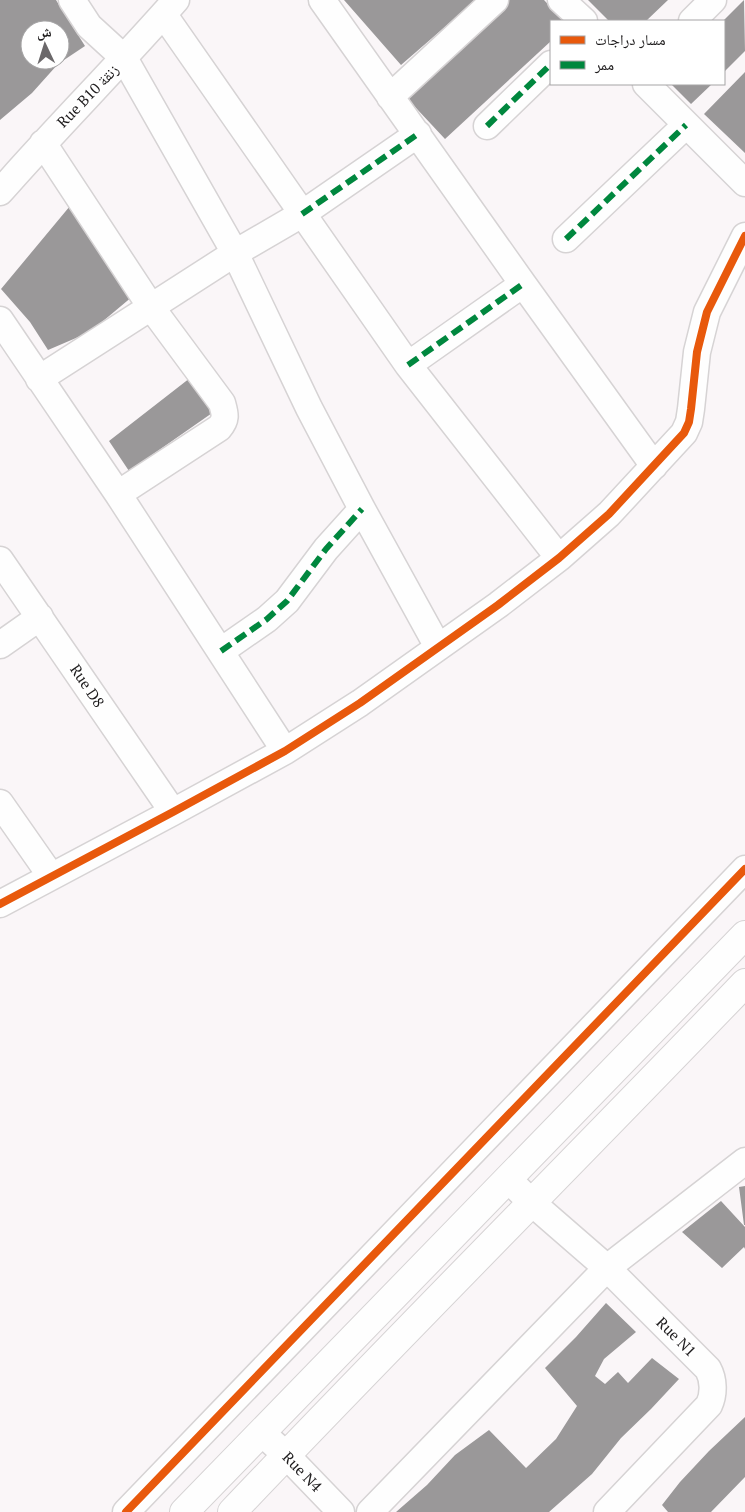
<svg xmlns="http://www.w3.org/2000/svg" width="745" height="1512" viewBox="0 0 745 1512" font-family="'PT Serif','Noto Naskh Arabic',serif">
	<style>
		.building { fill: #9a9899; fill-rule: evenodd }
		.lines { fill: none; stroke-linecap: round; stroke-linejoin: round }
		.minor-casing { stroke: #d6d3d4; stroke-width: 29 }
		.major-casing { stroke: #d6d3d4; stroke-width: 30 }
		.minor { stroke: #fefefe; stroke-width: 26 }
		.major { stroke: #fefefe; stroke-width: 28 }
		.quiet { stroke: #00873e; stroke-width: 6; stroke-dasharray: 12 6; stroke-linecap: butt }
		.cycleway-casing { stroke: #fff; stroke-width: 11 }
		.cycleway { stroke: #e8590c; stroke-width: 8 }
		.labels { text-anchor: middle; stroke-width: 5; stroke-linejoin: round; paint-order: stroke }
		.street-label { font-size: 15px; fill: #1e1c1d; stroke: #fff }
	</style>
	<rect width="100%" height="100%" fill="#faf6f8"/>
	<path class="building" d="M0,0h56l29,46 -27,18 -26,29 -32,27zM30,30h30v30h-30z
		M344,0h132l-75,65z
		M504,0h40l20,21h-13v20l-106,98 -43,-46z
		M588,0h80l-22,21h-37z
		M744,0l1,51 -21,21v-52z
		M745,72v81l-41,-39z
		M671,84h41l-21,20z
		M70,206l63,90 -43,36 -42,18 -18,-28 -29,-33z
		M190,378l25,33 -86,60 -20,-30z
		M745,1186v39h-1l-5,-38z
		M721,1201l24,26v22l-1,-2 -22,21 -40,-36z
		M606,1303l30,29 -32,27 -9,17 10,8 13,-12 10,11 24,-25 27,21 -28,30 -30,29 -29,36 -43,38h-153l31,-27 28,-30 34,-25 37,38 30,-29 21,-33 -32,-38 31,-31z
		M745,1417v60l-34,35h-43l-6,-7 18,-23 29,-31z"/>
	<g class="lines">
		<defs>
			<path id="minor" d="M72,0l17,26 35,32 111,195 74,155 53,101 76,138
				M322,0l201,284 131,182
				M561,0l23,21
				M164,15l244,350 151,193
				M692,21l21,-21
				M646,84l99,99
				M390,97l105,-97
				M487,126l64,-62
				M43,143l108,164 71,96c3,11 5,16 -3,25l-101,66
				M0,192c57,-65 119,-127 176,-192
				M566,239l120,-114
				M0,320l118,174 167,257
				M408,365l115,-81
				M39,379l196,-126 67,-39 116,-80
				M0,560l173,252
				M0,645l40,-28
				M221,651l46,-32 20,-18 39,-52 36,-40
				M0,803l51,73
				M0,904l173,-92 112,-61 75,-48 138,-98 61,-47 50,-44 75,-81 5,-11 2,-13 6,-57 10,-40 38,-76
				M508,1179l23,23 76,66 101,101c6,11 6,25 1,36l-102,107
				M262,1433l24,22 55,57
				M126,1512l619,-643
				M370,1512l237,-244 138,-107"/>
			<path id="major" d="M184,1512l561,-577
				M232,1512c169,-178 343,-352 513,-529"/>
		</defs>
		<use href="#minor" class="minor-casing"/>
		<use href="#major" class="major-casing"/>
		<use href="#minor" class="minor"/>
		<use href="#major" class="major"/>
		<path class="quiet" d="M487,126l64,-62
			M302,214l116,-80
			M566,239l120,-114
			M408,365l115,-81
			M221,651l46,-32 20,-18 39,-52 36,-40"/>
		<defs>
			<path id="cycleway" d="M0,904l173,-92 112,-61 75,-48 138,-98 61,-47 50,-44 75,-81 5,-11 2,-13 6,-57 10,-40 38,-76
				M126,1512l619,-643"/>
		</defs>
		<use href="#cycleway" class="cycleway-casing"/>
		<use href="#cycleway" class="cycleway"/>
	</g>
	<g class="labels">
		<g class="street-label">
			<text transform="translate(88 96) rotate(-46)" y="5">Rue B10 زنقة</text>
			<text transform="translate(87 686) rotate(56)" y="5">Rue D8</text>
			<text transform="translate(676 1337) rotate(45)" y="5">Rue N1</text>
			<text transform="translate(302 1472) rotate(46)" y="5">Rue N4</text>
		</g>
	</g>
	<rect x="550" y="20" width="175" height="65" fill="#ffffff" stroke="#a5a4a5"/>
	<rect x="560" y="36" width="25" height="8" fill="#e8590c" stroke="#a5a4a5"/>
	<text x="595" y="45" font-size="15" fill="#1e1c1d">مسار دراجات</text>
	<rect x="560" y="61" width="25" height="8" fill="#00873e" stroke="#a5a4a5"/>
	<text x="595" y="70" font-size="15" fill="#1e1c1d">ممر</text>
	<g transform="translate(45 45) rotate(356)"><circle r="24" fill="#ffffff" stroke="#a5a4a5"/>
	<path d="M0-4L9 19L0 12L-9 19Z" fill="#6b686a"/>
	<text y="-8" font-size="14" font-weight="bold" text-anchor="middle" fill="#1e1c1d">ش</text>
	</g>
</svg>
